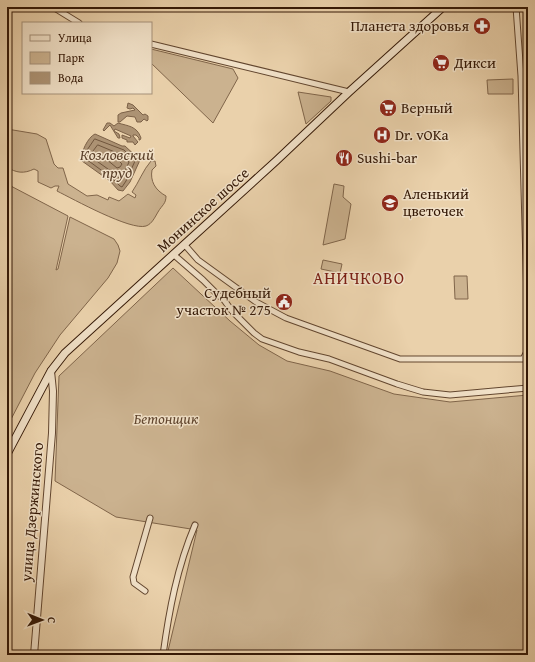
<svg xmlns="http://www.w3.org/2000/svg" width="535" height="662" viewBox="0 0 535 662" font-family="'Gentium Book Plus',serif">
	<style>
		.green { fill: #cbb28f; stroke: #80654a }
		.water { fill: #ac9273; stroke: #7c6147 }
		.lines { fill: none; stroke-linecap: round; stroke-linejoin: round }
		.shore { stroke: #70553c; stroke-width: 1 }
		.minor-casing { stroke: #62462f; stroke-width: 7 }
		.tertiary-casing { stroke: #62462f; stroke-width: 8 }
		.secondary-casing { stroke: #341806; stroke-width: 9 }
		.minor { stroke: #f1e1c8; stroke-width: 5 }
		.tertiary { stroke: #f1e1c8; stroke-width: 6 }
		.secondary { stroke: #f1e1c8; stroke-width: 7 }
		.labels { text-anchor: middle; stroke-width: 3; stroke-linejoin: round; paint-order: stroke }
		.poi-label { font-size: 15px; fill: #341806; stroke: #f1e1c8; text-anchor: start }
		.street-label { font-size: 15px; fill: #341806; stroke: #f1e1c8 }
		.park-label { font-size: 15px; font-style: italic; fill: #61462f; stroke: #f1e1c8 }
		.water-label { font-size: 16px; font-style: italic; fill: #5e432c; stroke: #f1e1c8 }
		.quarter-label { font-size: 17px; letter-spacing: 1px; fill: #7a1f14; stroke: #f1e1c8 }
	</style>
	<rect width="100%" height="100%" fill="#ead1ab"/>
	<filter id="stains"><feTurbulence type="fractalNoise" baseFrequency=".005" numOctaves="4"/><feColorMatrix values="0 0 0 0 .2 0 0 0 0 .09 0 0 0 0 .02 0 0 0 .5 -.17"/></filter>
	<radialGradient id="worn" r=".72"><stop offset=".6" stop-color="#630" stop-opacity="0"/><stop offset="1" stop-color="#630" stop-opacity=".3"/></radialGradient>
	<path class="green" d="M151,49l82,20 5,9 -25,45 -62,-60z
		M513,79v15h-25l-1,-14z
		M298,92l33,5v4l-25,23z
		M7,129l30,5 9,5 8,25 4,4h5l5,16 8,5 11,7 10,-1 11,5 1,-3 10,4 9,-7 7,4 1,-3 -4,-3c7,-10 11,-22 19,-31h4l1,5 -4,4c-2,11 3,20 14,26 0,8 -4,9 -8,16 -3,5 -6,12 -12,14 -15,5 -73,-27 -89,-35l2,-5h-4l-4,2 -13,-6v-11l-4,-2c-10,5 -18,4 -27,-2z
		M7,184l61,32 -12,54 2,-1 12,-52 44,22 4,6 2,6 -3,12 -9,15 -48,57 -25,38 -28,54z
		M334,184l10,2 -1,11 8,7 -6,35 -22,6z
		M323,260l19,4 -2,9 -19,-4z
		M173,268l57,53 29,24 28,16 43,10 64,23 56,8 78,-7v260h-361l30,-125 -81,-13 -61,-36 4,-105z
		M454,276h13l1,23h-13z"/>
	<path class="water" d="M128,103l5,2 10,10 2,-1 3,2v4l-1,1 -3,-2 -3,3h-4l-2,-5 -8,-1 -7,6h-2v-7l3,-2 14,-3 -2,-2 -3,1 -3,-1z
		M107,123h3l4,3 4,-3c10,3 19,3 23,15l-1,2h-1v-2l-3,-3h-3v1l5,6 -3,3 -2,-3h-6v-2l-5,-2v-3l8,3 1,-2 -16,-7 -1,2 5,3 1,4h-2l-8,-13 -6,6 -1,-1z
		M95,134l27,12h3l15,14 -10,22 -7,9 -5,-1 -8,-9 -28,-20c-2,-8 6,-24 13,-27z"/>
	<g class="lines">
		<path class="shore" d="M95,139l29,11 11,11 -9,20 -4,6 -2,-1 -8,-8 -26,-19v-7z
			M98,145l24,10 7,7 -7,16h-3l-4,-4 -24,-17v-3z
			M108,156l11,5 3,3 -2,3 -3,1 -11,-9 -1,-2z"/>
		<defs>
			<path id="minor" d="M53,7l26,16
				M516,7l5,69 7,262
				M151,44l198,48
				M522,78l6,12
				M184,244l14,16 58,42 30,16 114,41h123l5,-9
				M173,254l30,26 13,13 8,7 8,11 22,22 8,6 37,13 30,7 68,25 26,8 27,3 78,-7
				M145,591l-11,-8 -1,-6 17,-59
				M163,655c6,-44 14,-88 32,-130"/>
			<path id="tertiary" d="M34,655l18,-222 1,-42 -2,-20"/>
			<path id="secondary" d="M7,454l44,-83 14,-18 211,-192 73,-69 94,-85"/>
		</defs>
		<use href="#minor" class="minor-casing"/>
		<use href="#tertiary" class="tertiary-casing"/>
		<use href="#secondary" class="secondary-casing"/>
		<use href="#minor" class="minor"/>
		<use href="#tertiary" class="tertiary"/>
		<use href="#secondary" class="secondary"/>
	</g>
	<defs>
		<symbol id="pharmacy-disc" viewBox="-11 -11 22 22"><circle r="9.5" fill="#8f2418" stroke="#f1e1c8"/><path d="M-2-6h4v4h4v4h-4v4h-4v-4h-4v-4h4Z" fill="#fff"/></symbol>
		<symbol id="supermarket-disc" viewBox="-11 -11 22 22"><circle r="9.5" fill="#8f2418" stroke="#f1e1c8"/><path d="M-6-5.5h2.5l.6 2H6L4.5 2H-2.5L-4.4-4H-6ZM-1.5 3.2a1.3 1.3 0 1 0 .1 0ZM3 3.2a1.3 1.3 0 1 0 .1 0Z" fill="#fff"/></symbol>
		<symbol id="hospital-disc" viewBox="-11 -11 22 22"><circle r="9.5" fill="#8f2418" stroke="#f1e1c8"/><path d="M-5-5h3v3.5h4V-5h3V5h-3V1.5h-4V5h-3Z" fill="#fff"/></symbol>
		<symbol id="restaurant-disc" viewBox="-11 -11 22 22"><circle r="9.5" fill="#8f2418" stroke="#f1e1c8"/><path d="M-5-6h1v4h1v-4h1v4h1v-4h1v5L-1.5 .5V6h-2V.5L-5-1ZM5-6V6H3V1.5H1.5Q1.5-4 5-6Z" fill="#fff"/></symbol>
		<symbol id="school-disc" viewBox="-11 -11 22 22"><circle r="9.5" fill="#8f2418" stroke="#f1e1c8"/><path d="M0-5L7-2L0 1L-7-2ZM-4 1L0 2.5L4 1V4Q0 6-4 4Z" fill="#fff"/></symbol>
		<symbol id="civic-disc" viewBox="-11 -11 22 22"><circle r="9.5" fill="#8f2418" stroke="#f1e1c8"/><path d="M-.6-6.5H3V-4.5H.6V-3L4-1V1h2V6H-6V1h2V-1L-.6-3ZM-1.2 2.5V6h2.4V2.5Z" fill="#fff"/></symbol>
	</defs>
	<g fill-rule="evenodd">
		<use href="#pharmacy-disc" x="472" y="16" width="20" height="20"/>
		<use href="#supermarket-disc" x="431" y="53" width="20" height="20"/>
		<use href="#supermarket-disc" x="378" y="98" width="20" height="20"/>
		<use href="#hospital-disc" x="372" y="125" width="20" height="20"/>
		<use href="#restaurant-disc" x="334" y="148" width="20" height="20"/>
		<use href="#school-disc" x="380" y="193" width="20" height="20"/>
		<use href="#civic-disc" x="274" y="292" width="20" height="20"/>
	</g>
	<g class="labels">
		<g class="poi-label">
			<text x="469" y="31" text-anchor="end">Планета здоровья</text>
			<text x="454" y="68">Дикси</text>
			<text x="401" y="113">Верный</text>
			<text x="395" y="140">Dr. vOKa</text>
			<text x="357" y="163">Sushi-bar</text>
			<text x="403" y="199">Аленький<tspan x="403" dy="17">цветочек</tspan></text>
			<text x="271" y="298" text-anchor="end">Судебный<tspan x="271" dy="17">участок № 275</tspan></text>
		</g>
		<g class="street-label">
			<text transform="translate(203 210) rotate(-42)" y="5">Монинское шоссе</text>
			<text transform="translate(32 512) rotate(-85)" y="5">улица Дзержинского</text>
		</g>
		<g class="park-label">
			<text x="166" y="424">Бетонщик</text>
		</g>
		<g class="water-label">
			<text x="117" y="160">Козловский<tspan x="117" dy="18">пруд</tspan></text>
		</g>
		<g class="quarter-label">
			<text x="359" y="284">АНИЧКОВО</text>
		</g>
	</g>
	<rect width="535" height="662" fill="none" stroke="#ead1ab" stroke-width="24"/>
	<rect x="8" y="8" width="519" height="646" fill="none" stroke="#341806" stroke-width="2"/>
	<rect x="12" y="12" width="511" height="638" fill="none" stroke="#341806"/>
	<rect x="22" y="22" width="130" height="72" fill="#f1e1c8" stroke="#a5917a"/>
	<rect x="30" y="35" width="20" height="6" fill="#f1e1c8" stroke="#a5917a"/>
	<text x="58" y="42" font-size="12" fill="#341806">Улица</text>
	<rect x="30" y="52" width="20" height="12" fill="#cbb28f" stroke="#a5917a"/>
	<text x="58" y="62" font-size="12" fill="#341806">Парк</text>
	<rect x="30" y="72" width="20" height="12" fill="#ac9273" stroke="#a5917a"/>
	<text x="58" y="82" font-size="12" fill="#341806">Вода</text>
	<g transform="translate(42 620) rotate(91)" stroke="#f1e1c8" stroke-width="3" paint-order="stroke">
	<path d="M0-3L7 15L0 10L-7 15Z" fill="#341806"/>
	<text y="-6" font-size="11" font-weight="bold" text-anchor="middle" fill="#341806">С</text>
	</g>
	<rect width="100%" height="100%" filter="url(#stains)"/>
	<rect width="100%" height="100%" fill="url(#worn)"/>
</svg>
